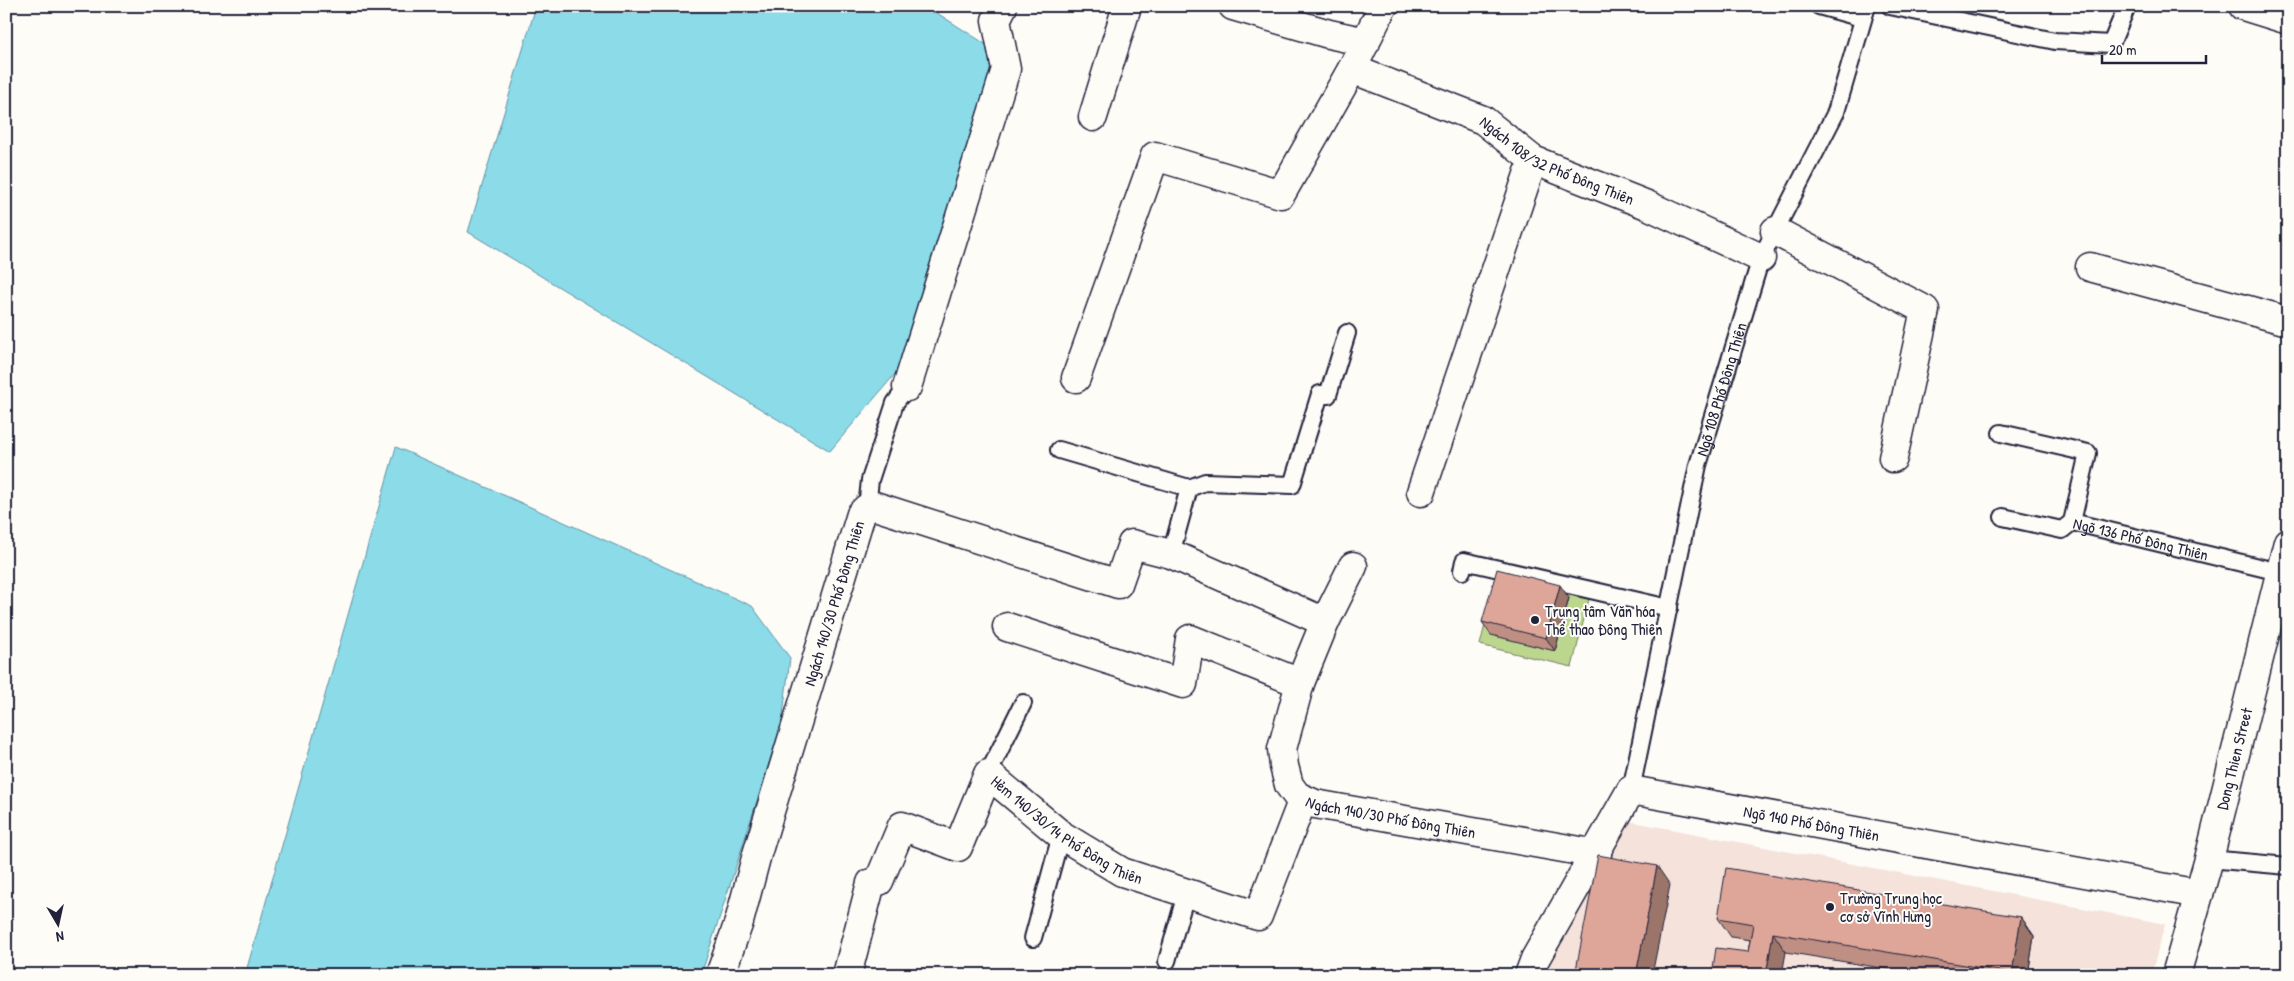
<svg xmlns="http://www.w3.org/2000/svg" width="2294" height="981" viewBox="0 0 2294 981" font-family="'Patrick Hand',sans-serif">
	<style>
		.built { fill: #f4e2db }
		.green { fill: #bdd68e; stroke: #707c64 }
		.water { fill: #8cdbe8; stroke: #6291a3 }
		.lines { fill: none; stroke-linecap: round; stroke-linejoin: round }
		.service-casing { stroke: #22223b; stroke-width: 20 }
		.minor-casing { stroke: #22223b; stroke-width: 31 }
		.service { stroke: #fdfcf7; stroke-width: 16 }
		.minor { stroke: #fdfcf7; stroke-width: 28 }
		.wall { fill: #bf8f84; stroke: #22223b }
		.shaded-wall { fill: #9b746b; stroke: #22223b }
		.building { fill: #dea699; stroke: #22223b }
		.poi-dot { fill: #22223b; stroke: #fdfcf7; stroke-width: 2 }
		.labels { text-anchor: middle; stroke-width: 4; stroke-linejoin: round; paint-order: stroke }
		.street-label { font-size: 16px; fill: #22223b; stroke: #fdfcf7 }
		.poi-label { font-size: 16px; fill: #22223b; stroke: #fdfcf7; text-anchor: start }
	</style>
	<rect width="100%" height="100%" fill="#fdfcf7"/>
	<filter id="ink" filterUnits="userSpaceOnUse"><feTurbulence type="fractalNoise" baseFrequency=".02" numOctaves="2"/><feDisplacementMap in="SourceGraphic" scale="10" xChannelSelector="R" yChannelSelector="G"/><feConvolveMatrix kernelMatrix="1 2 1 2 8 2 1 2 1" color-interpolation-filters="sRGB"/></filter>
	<g filter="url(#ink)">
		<path class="built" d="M1623,820l542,104 -14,51h-603l1,-10 40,-74z"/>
		<path class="green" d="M1498,572l92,23 -18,72 -92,-22z"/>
		<path class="water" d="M536,6h390l72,46 -97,315 -71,84 -362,-219z
			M396,447l356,159 38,52 -8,65 -81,252h-456z"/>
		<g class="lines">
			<defs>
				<g id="service">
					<path d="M1819,6l43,12"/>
					<path d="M1890,6l165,35 56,3 16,-38"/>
					<path id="s1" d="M2001,433l87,20 -16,69 207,50"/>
					<path d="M1059,450l130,38 -18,66"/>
					<path d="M1189,488l16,-6 87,3 28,-91 8,1 19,-62"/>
					<path d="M867,508l3,-28 25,-77 12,-16"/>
					<path d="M2003,517l59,13 10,-8"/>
					<path d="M1462,571l2,-10 205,47"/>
					<path d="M988,774l35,-71"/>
					<path id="s2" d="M1631,790l67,-325 63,-207 75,-146 31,-106"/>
					<path d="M2209,859l79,7"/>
					<path d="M1033,938l28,-103"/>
					<path d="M1167,961l19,-67"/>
				</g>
				<g id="minor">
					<path d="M1233,6l96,28 37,8"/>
					<path d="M2243,6l45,14"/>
					<path id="s3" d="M1352,69l131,51 50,40 114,45 114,53"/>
					<path d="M1093,117l34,-111"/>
					<path d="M1775,231l150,79 -32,148"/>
					<path d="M2090,267l198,54"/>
					<path d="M1076,378l79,-222 126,38 71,-125 31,-63"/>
					<path d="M907,387l99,-318 -10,-49 7,-14"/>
					<path d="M1421,492l112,-332"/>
					<path id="s4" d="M1353,566l-28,56 -25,61 -18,66 2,17 5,19 8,11 18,8 282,50"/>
					<path d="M1007,627l176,57 7,-45 110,44"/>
					<path id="s5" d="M720,975l19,-53 18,-68 104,-340 6,-6 8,-2 243,78 14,-40 39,10 154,68"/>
					<path id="s6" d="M847,975l24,-92 8,-2 23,-55 56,21 30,-73 73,61 61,37 136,44 45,-117"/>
					<path id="s7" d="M1529,975l6,-16 96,-169 568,104"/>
					<path id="s8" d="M2176,975l33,-116 79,-317"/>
				</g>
			</defs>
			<use href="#service" class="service-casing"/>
			<use href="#minor" class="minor-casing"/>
			<use href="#service" class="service"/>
			<use href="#minor" class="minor"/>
		</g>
		<path class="wall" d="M1569,598l-14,53 -64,-16 -9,-13z
			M2021,917l13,19 -6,39h-105l-137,-23h-38l2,-12 -19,-3 -13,-19z"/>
		<path class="shaded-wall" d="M1560,585l9,13 -14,53 -9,-13z
			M1657,866l13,19 -18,90h-16z
			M2021,917l13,19 -6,39h-15l-1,-2z
			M1773,933l13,19 -4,23h-16z"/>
		<path class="building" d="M1497,569l63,16 -14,53 -64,-16z
			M1598,855l59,11 -21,109h-61z
			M1726,868l295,49 -9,56 -239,-40 -7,42h-54l4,-27 32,4 5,-28 -35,-6z"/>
	</g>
	<g class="poi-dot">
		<circle cx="1535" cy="620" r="5"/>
		<circle cx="1830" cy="907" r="5"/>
	</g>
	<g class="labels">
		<g class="street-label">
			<text dy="6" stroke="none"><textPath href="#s3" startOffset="226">Ngách 108/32 Phố Đông Thiên</textPath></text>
			<text dy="6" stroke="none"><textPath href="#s2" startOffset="411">Ngõ 108 Phố Đông Thiên</textPath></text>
			<text dy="6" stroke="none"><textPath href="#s1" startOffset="231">Ngõ 136 Phố Đông Thiên</textPath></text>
			<text dy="6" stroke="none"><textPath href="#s5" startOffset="389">Ngách 140/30 Phố Đông Thiên</textPath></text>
			<text dy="6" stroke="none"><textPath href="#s8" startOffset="224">Dong Thien Street</textPath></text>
			<text dy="6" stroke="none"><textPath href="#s4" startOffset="344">Ngách 140/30 Phố Đông Thiên</textPath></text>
			<text dy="6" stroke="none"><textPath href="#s7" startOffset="395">Ngõ 140 Phố Đông Thiên</textPath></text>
			<text dy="6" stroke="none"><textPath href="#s6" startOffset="399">Hẻm 140/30/14 Phố Đông Thiên</textPath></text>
		</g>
		<g class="poi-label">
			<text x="1545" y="617">Trung tâm Văn hóa<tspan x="1545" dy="18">Thể thao Đông Thiên</tspan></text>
			<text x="1840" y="904">Trường Trung học<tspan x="1840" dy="18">cơ sở Vĩnh Hưng</tspan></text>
		</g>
	</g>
	<rect width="2294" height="981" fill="none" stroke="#fdfcf7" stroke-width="25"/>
	<rect x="12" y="12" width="2269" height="956" fill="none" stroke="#22223b" stroke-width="2" filter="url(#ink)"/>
	<g transform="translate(58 924) rotate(171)" stroke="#fdfcf7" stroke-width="4" paint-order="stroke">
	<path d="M0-4L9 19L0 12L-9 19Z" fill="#22223b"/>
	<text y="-8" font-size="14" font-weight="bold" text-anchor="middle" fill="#22223b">N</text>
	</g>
	<path d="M2102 55v8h104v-8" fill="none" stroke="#22223b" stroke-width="2.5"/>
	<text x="2109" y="55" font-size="15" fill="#22223b" stroke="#fdfcf7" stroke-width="4" paint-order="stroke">20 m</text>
</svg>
